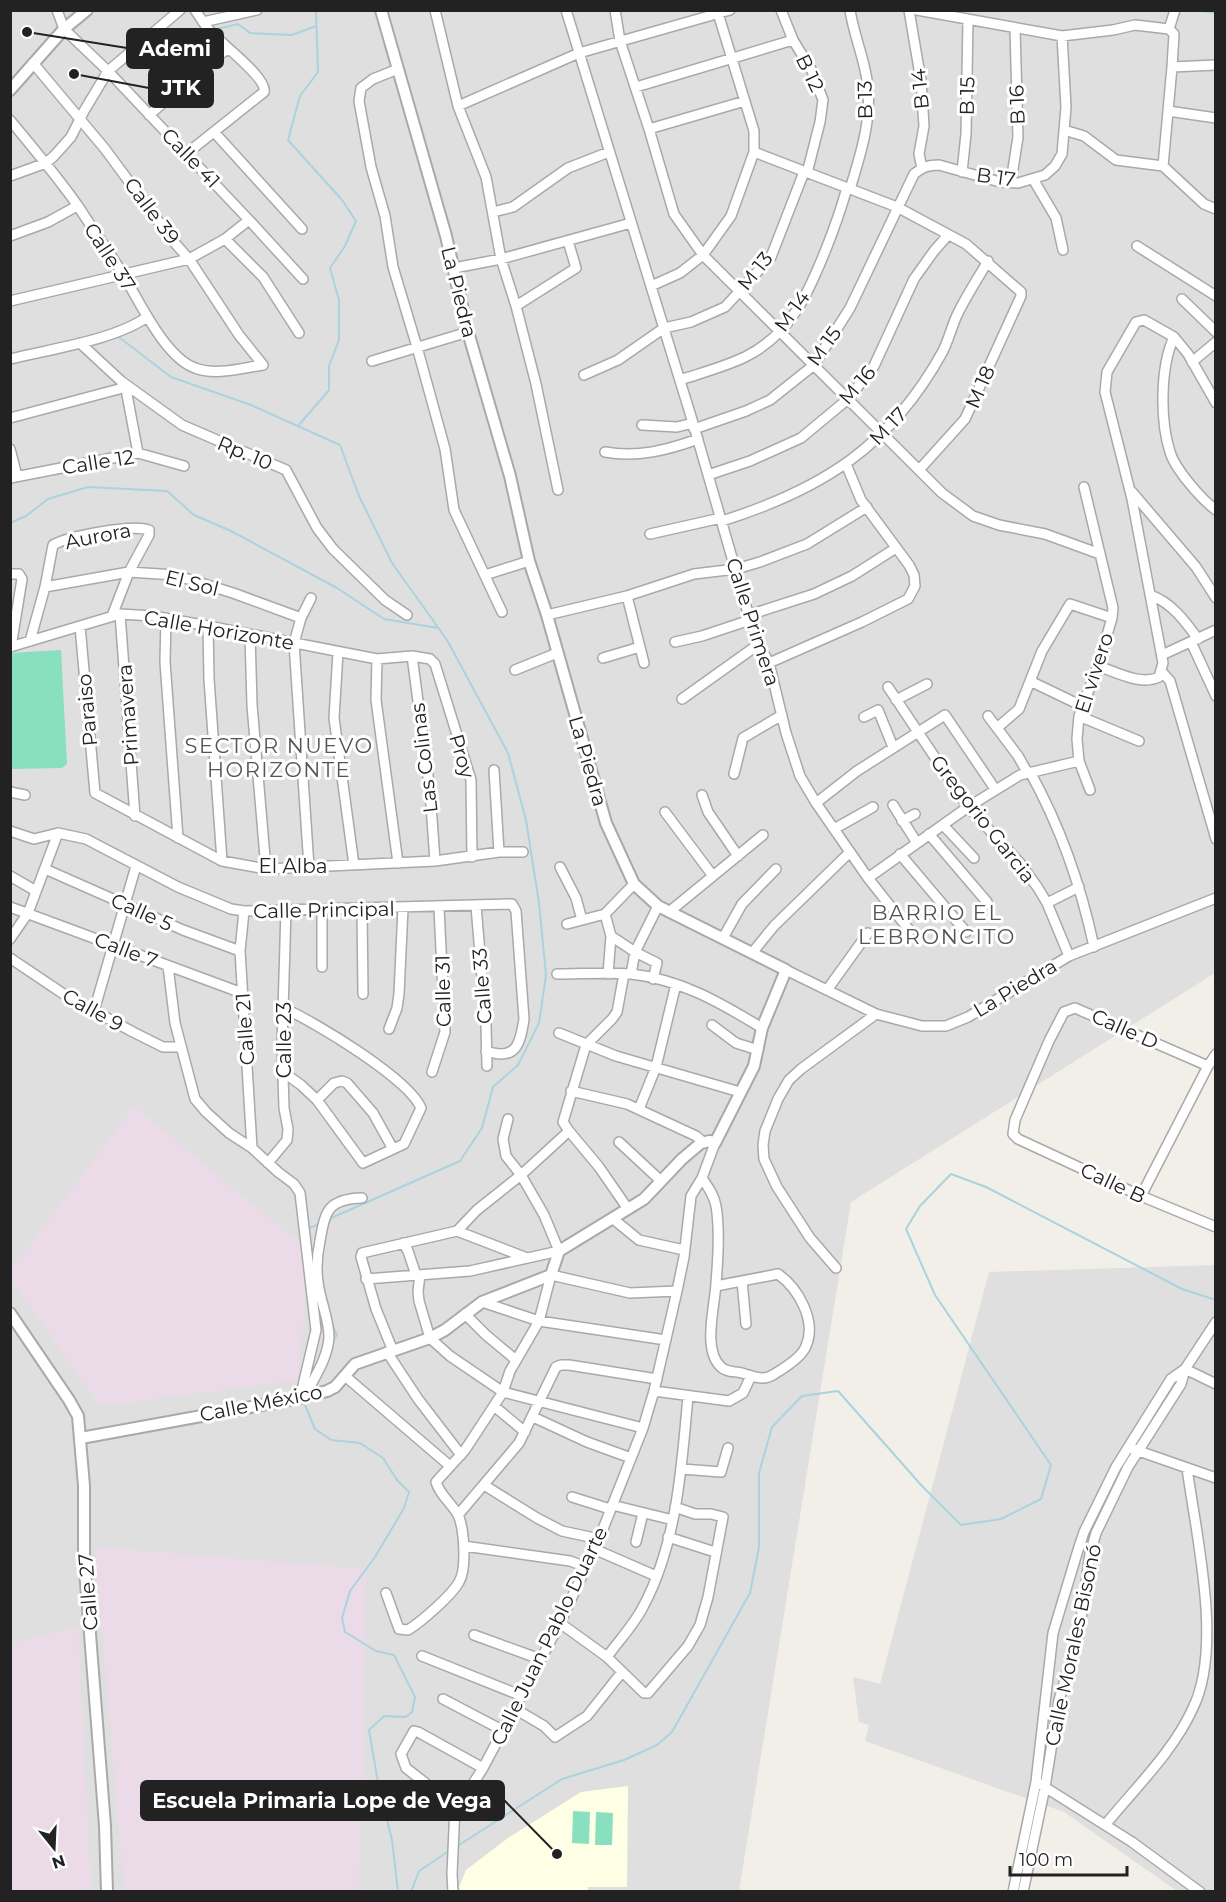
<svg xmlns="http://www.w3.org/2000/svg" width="1226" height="1902" viewBox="0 0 1226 1902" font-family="Montserrat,sans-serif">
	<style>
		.residential { fill: #e0dfdf }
		.industrial { fill: #ebdbe8 }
		.education { fill: #ffffe5 }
		.pitch { fill: #88e0be }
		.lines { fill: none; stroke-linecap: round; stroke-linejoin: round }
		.stream { stroke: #aad3df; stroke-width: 2 }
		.minor-casing { stroke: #a9a9a9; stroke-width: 12 }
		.tertiary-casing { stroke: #a9a9a9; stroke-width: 14 }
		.minor { stroke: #fff; stroke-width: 9 }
		.tertiary { stroke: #fff; stroke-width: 10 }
		.labels { text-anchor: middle; stroke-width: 6; stroke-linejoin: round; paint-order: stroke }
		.street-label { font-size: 20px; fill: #222; stroke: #fff }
		.neighbourhood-label { font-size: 21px; letter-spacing: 1.5px; fill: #555; stroke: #fff }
		.leader { fill: none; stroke: #222; stroke-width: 2 }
		.callout-dot { fill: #222; stroke: #fff; stroke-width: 2 }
		.callout { fill: #222; stroke: #222; stroke-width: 2 }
		.callout-label { font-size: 21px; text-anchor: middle; font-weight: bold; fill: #fff }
	</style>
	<rect width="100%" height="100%" fill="#f2efe9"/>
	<path class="residential" d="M11,11h1204v962l-364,229 -112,689 -728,1z
		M1215,1265v626h-38l-113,-79 -199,-71 4,-16 -10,-3 -6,-45 27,7 109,-412z"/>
	<path class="industrial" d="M134,1106l176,146 -12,128 -198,26 -89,-127 -1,-8z
		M95,1547l271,22 -2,195 -6,127h-234z
		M78,1628l13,263h-80v-248z"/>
	<path class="education" d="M628,1786l-1,101h-39v5h-127l-2,-5 7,-17 42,-32 73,-46z"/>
	<path class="pitch" d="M61,650l6,114 -5,4 -51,1v-116z
		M573,1811l17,1 -1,32 -17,-1z
		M596,1812l17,1 -1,32h-17z"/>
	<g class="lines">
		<path class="stream" d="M1195,10l21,3
			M213,30l25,-6 12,9 42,2 24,-9
			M120,338l51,39 80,28 89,40 19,51 33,67 55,77 61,113 18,67 13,83 7,72 -7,48 -21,42 -25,22 -11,41 -22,33 -131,58
			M298,426l31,-36v-24l10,-26v-40l-9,-32 15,-22 11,-25 -14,-21 -54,-60 12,-44 18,-24 -2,-62
			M10,523l16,-7 22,-17 40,-12 79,4 27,24 37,16 106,57 47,31 54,9
			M307,1229l14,-6
			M333,1327l4,8 -4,5
			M305,1405l10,24 16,11 29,3 23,15 14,22 12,12 -5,16 -29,49 -25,34 -8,27 3,14 31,19 18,4 21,42 -3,15 -6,5 -22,-1 -15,14 10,58 13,52 6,52
			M456,1847l106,-68 62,-19 33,-15 15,-13 78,-139 9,-46v-74l13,-46 30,-31 36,-5 84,95 39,39 40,-6 40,-20 10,-34 -116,-170 -29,-66 14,-23 31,-32 35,13 196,102 34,11
			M411,1892l8,-21 30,-20"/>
		<defs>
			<path id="minor" d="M57,10l7,19 44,42 141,149 54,59
				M435,10l23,96 28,71 15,82 15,47 20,78 22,106
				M566,10l127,413 57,197 9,24 10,19 17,70 14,43 16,27 52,75 42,53
				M615,10l5,31 29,88 25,85 29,41 239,238 31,23 26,9 46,9 55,20
				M781,10l12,30 19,31 11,29 -3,22 -13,51
				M909,10l12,71 3,45 -5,28 3,14
				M917,10l145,26 51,-6 22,-5 34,4
				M203,22l54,-12
				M1169,29l5,5 -2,33 44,-2
				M1169,29l6,-19
				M398,69l-25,10 -12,9 -2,13 12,66 14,49 8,51 24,80 28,102 9,61 48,102
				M636,87l157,-47
				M458,106l121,-53 151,-43
				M1168,111l48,7
				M149,115l67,-58 12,-8
				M10,120c23,28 47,56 68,86 14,22 29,43 43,65 17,27 43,86 74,97 20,8 47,0 68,-3l-24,-30 -50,-76 -16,-18 -68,-92 -72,-86
				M649,129l96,-28
				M1064,130l20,6 32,24 47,6 41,38 12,5
				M214,132l88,97
				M754,152l143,55 69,37 55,48v4l-56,123 -46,51
				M186,154l78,-62c4,-14 -44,-49 -55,-62 -5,-6 -9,-13 -14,-20
				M1163,166l9,-99
				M962,172l4,-38 2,-114
				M10,176l36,-13 8,-7 17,-19 13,-26 24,-40 72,-61
				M1033,179l23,39 7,32
				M1011,182l7,-45 -3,-109
				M850,189c10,-33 21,-66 18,-101 -2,-26 -14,-51 -18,-78
				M493,212l20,-5 55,-39 41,-16
				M10,236l38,-14 29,-16
				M225,239l38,38 36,56
				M1137,246l79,50
				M454,268l47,-9 130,-36
				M651,286l29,-13 23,-18 28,-39 23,-64v-21l-37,-121
				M1182,299l34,33
				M10,301l179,-42 36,-20 24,-19
				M516,306l60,-38 -8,-27
				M1174,337c-14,30 -14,84 -4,115 5,17 31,47 46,58
				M80,343l41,38 61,44 104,45 31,58 16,21 52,51 22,15
				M10,359c40,-10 105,-19 137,-42
				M372,361l96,-29
				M1192,362l24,-20
				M584,375l34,-15 46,-32 27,-6 34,-15 46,-50 33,-85
				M680,380c21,-7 44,-13 65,-23 46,-23 63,-63 81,-108 8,-20 15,-40 21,-61
				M10,418l109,-29 6,-5 13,69
				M642,425l35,2 16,-4
				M694,429l52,-18 24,-11 44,-35 36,-57 64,-134c9,-7 14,-9 25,-9l61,17 18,1 27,-8 10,-9 7,-12 4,-47 -4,-71
				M10,449l7,27
				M605,452c32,6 63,-2 93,-13
				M708,475l42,-14 51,-23 47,-39 26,-33 40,-87 20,-28 14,-16
				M10,478l128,-25 46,13
				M1132,492l64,75 20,31
				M722,521c101,-32 169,-75 221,-170 6,-12 9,-26 15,-38 9,-18 20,-35 30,-52
				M650,534l71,-16
				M10,574h9l3,5 -11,68
				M485,575l44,-14
				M45,587l84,-15 46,3 58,18 68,25
				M1150,595c21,7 35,26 48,44
				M627,596l17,67
				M120,614l15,202
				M547,615l80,-19 67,-22 42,-5 24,-7 47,-18 60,-37
				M749,615l65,-21 38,-18 44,-28
				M166,618l-1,44 13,176
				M80,626l15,167 127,68 44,8 169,-8 64,-9h24
				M208,626l1,53 13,182
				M250,635l2,70 14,164
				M30,641l15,-54 8,-42c15,-9 80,-21 96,-15v5l-20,37 -17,44
				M675,642l27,-6 48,-16
				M1191,642l25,54
				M10,647l110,-33 33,2 55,10 169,33 35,-3 18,3 5,5 36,116 1,77
				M338,652l-4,66 20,147
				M1162,655l54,-25
				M412,656l18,135 5,70
				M603,658l37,-11
				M377,659l-1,41 22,163
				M769,663l93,-41 46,-23 7,-13 -1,-11 -5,-10 -48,-65 -15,-36
				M1098,666c18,6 43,20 61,11l4,-14 -31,-164 -27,-107 2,-20 29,-50 8,-2 30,17 14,17 28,49
				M515,670l42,-17
				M1162,672l8,9 46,158
				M1030,681l52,25
				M888,687l80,120 52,56 18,25 9,15 22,53
				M682,699l77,-55
				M896,700l31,-16
				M988,716l30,40 9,16
				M1079,716l60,25
				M864,717l14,-7 15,37
				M997,728l22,-19 23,-58 28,-47 42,14
				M1079,761l11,29
				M494,770l5,82
				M1030,772c30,54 51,114 64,175
				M734,774l9,-36 39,-23
				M10,792l15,3
				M702,795l6,17 30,44
				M816,803l41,-32 88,-56 50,74
				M893,805l24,38
				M665,812l48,64
				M902,821l13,-7
				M943,825l31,33
				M834,829l39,-22
				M10,831l24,8 24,-6 28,6 92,48 53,22 13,2 268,-7 4,7 8,108c-4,26 -8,42 -38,32
				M929,834l58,68
				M900,854l66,78
				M309,867l-15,-224 7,-25 10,-20
				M560,867l16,31 6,22
				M45,869l138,61 57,21
				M10,876l26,15
				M868,878l100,-71 52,-32 59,-14 -2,-22 2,-23 19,-50 14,-48 1,-10 -29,-121
				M1047,903l32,-16
				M476,906l10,119 1,41
				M10,907l232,86
				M362,909l1,85
				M244,911l-4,40 12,197
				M669,912l94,-77
				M605,914l6,22 -3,38
				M567,924l38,-10 29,-30
				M611,936l24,16 22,11 -4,16
				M723,938l19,-34 34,-35
				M10,939l18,-26 30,-80
				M752,953l22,-27 76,-74
				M10,958l58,39 65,35 30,15h18
				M168,966l7,57 20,76 11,13 23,21 23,15 26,24 16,12 6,9 16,137 -16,68
				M322,967v-57
				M786,970l90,44 46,12h24l22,-9 101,-61 147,-58
				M557,974c24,0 49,-2 74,0 49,5 90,29 131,54
				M631,974l4,-22 23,-46
				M827,990l41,-57
				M94,1011l42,-145
				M712,1025l24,18 22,7
				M389,1029l8,-21 2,-14 4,-86
				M559,1033l57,23 124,36
				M1208,1066l-133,-58 -11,4 -15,29 -34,79 -2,14 5,5 123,57 75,31
				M283,1072l18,13 16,15 46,63 41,-19 17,-36c-12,-29 -107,-87 -138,-100
				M432,1072l13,-40 -6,-124
				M571,1091l56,13 69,32 7,6
				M317,1100l17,-17 8,-2 5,2 26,30 20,36
				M639,1109l17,-42 20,-83
				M569,1131l30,36 29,42
				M619,1142l42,39
				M268,1163l19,-23 1,-11 -4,-21 -2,-64 4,-134
				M702,1178c6,9 12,17 14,28 4,23 2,54 0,77 -1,23 -14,67 5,84 6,6 14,4 21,6 14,4 21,9 34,0 10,-6 26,-16 30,-27 11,-25 -8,-58 -28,-72l-62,12
				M1141,1196l67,-130 8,-12
				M612,1218l27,22 45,10
				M457,1231l20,-21 44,-35 48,-44 -6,-9 23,-77 26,-26 5,-7 7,-38
				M403,1243l5,8 8,24
				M836,1268l-26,-30 -33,-51 -13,-28 -1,-14 2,-14 13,-32 11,-19 12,-11 75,-55
				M420,1275l-2,16 1,10 11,37 20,18 53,36 140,36
				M366,1279l104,-8 89,-20 -15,-36 -23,-40 -15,-19 -3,-17 5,-20
				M742,1281l4,43
				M482,1302l57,19 127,19
				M465,1314l21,21 30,25
				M393,1351l-17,-42 -15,-52 1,-4 95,-22 70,27
				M387,1352l31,47 43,56
				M1185,1369l31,15
				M345,1376l105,90
				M654,1391l75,10 14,-8 8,-17
				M305,1396c9,-18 23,-38 24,-59 0,-19 -9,-36 -11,-55 -2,-14 -1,-27 2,-41 5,-30 8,-42 42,-43
				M494,1406l31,26
				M533,1417l54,25 44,16
				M1133,1449l83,29
				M682,1469l39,3 7,-24
				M484,1485l53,33 25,13 37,8
				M572,1497l38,12
				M612,1505l61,15
				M458,1515l61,-72 37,-76 5,-2h8l88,14
				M668,1537l47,15
				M636,1542l7,-29
				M464,1546l106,15 16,6
				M594,1549l62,27
				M386,1593l13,36 9,1c13,-8 44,-35 51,-48 8,-13 5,-51 0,-65 -6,-13 -19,-21 -23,-35l29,-32 38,-58 7,-21 29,-50 12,-46 79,18 47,-2
				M560,1623l47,34 37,36h4l40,-47 12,-21 8,-28 15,-80 -12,-3h-16l-20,-7
				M474,1635l66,24
				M422,1656l100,40
				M607,1657c12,-17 28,-33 37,-52 33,-62 38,-141 44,-209
				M443,1699l61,32
				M515,1709l29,17 11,11 32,-21 35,-44
				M1040,1784l92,58 68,50
				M455,1806l-49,-38 -5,-14 13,-23 4,1 65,36
				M1106,1824c30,-37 67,-72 87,-116 30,-61 3,-173 -6,-240
				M453,1892l-1,-18 3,-68 12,-13 16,-25 77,-145 39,-84 44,-111 11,-37 23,-100 7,-34 7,-61 11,-18 13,-35
				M1013,1892l23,-110 17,-149 25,-83 6,-18 32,-65 55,-88 14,-10
				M1023,1892l22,-105 14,-87 20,-67 11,-79 6,-21 32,-66 53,-83 4,-15 31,-47"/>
			<path id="tertiary" d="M10,90l54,-61 23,-19
				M10,1313l59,87 9,16 6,70v71l21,269 2,66
				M81,1438l219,-40 27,-7 8,-4 20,-23 75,-26 15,-8 37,-28 69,-27 8,-24 85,-52 38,-40 19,-16 9,-2 5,2 39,-77 8,-38 24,-58 -128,-64 -24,-22 -28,-61 -59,-208 -18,-54 -19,-85 -42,-144 -22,-96 -65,-226"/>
		</defs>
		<use href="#minor" class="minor-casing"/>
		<use href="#tertiary" class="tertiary-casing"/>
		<use href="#minor" class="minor"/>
		<use href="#tertiary" class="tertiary"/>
	</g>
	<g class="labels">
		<g class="street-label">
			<text transform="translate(810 73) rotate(64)" y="7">B 12</text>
			<text transform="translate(920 89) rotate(-96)" y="7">B 14</text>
			<text transform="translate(967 96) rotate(-89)" y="7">B 15</text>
			<text transform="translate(865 100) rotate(-91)" y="7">B 13</text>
			<text transform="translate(1017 105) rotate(-92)" y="7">B 16</text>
			<text transform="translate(191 158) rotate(46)" y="7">Calle 41</text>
			<text transform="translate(996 177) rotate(8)" y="7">B 17</text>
			<text transform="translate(152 211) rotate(53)" y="7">Calle 39</text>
			<text transform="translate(110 257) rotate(57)" y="7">Calle 37</text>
			<text transform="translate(755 271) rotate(-51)" y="7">M 13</text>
			<text transform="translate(459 292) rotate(76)" y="7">La Piedra</text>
			<text transform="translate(792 311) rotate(-54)" y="7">M 14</text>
			<text transform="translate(824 346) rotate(-54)" y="7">M 15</text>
			<text transform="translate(857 385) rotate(-49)" y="7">M 16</text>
			<text transform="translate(980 387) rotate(-66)" y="7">M 18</text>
			<text transform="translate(888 426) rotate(-46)" y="7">M 17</text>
			<text transform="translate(245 453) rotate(23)" y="7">Rp. 10</text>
			<text transform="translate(98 462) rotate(-9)" y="7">Calle 12</text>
			<text transform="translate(98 536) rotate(-11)" y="7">Aurora</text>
			<text transform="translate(192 583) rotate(14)" y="7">El Sol</text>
			<text transform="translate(753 622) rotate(72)" y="7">Calle Primera</text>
			<text transform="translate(219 630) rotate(10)" y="7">Calle Horizonte</text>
			<text transform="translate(1094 673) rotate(-72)" y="7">El vivero</text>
			<text transform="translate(87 710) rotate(-95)" y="7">Paraiso</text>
			<text transform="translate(128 715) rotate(-94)" y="7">Primavera</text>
			<text transform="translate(462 756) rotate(74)" y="7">Proy</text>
			<text transform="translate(424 758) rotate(-97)" y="7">Las Colinas</text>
			<text transform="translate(588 761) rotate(74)" y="7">La Piedra</text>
			<text transform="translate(983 819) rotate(52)" y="7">Gregorio Garcia</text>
			<text x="293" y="873">El Alba</text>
			<text transform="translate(324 910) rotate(-1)" y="7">Calle Principal</text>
			<text transform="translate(142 912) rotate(24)" y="7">Calle 5</text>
			<text transform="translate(126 950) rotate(21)" y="7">Calle 7</text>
			<text transform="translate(482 986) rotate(-94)" y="7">Calle 33</text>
			<text transform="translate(1015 988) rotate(-31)" y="7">La Piedra</text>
			<text transform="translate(443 991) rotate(-91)" y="7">Calle 31</text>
			<text transform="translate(93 1010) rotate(29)" y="7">Calle 9</text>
			<text transform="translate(245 1029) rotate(-94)" y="7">Calle 21</text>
			<text transform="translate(1125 1029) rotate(24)" y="7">Calle D</text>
			<text transform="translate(284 1040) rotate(-90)" y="7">Calle 23</text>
			<text transform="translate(1113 1183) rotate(25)" y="7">Calle B</text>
			<text transform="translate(261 1403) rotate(-11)" y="7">Calle México</text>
			<text transform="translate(88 1592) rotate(-94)" y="7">Calle 27</text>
			<text transform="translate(549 1636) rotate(-64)" y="7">Calle Juan Pablo Duarte</text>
			<text transform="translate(1073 1645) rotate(-78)" y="7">Calle Morales Bisonó</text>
		</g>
		<g class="neighbourhood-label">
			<text x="279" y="753">SECTOR NUEVO<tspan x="279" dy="24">HORIZONTE</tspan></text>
			<text x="937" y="920">BARRIO EL<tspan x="937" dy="24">LEBRONCITO</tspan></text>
		</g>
	</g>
	<path class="leader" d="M27 32L127 48M74 74L149 88M557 1854L504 1800"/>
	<g class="callout-dot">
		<circle cx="27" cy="32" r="6"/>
		<circle cx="74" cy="74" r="6"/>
		<circle cx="557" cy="1854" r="6"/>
	</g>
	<g class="callout">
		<rect x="127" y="29" width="96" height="39" rx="6"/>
		<rect x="149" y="68" width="64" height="39" rx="6"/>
		<rect x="141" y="1781" width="363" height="39" rx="6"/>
	</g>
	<g class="callout-label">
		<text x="175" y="56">Ademi</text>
		<text x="181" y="95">JTK</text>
		<text x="322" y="1808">Escuela Primaria Lope de Vega</text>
	</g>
	<rect width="1226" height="1902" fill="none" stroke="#222222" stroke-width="24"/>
	<g transform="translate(54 1848) rotate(162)" stroke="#ffffff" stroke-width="4.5" paint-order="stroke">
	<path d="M0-4.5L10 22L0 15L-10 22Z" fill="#222222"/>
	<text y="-9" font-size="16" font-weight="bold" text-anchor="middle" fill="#222222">N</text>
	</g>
	<path d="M1010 1866v9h117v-9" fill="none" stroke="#222222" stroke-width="3"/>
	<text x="1019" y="1866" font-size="18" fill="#222222" stroke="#ffffff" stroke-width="4.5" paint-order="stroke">100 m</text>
</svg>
